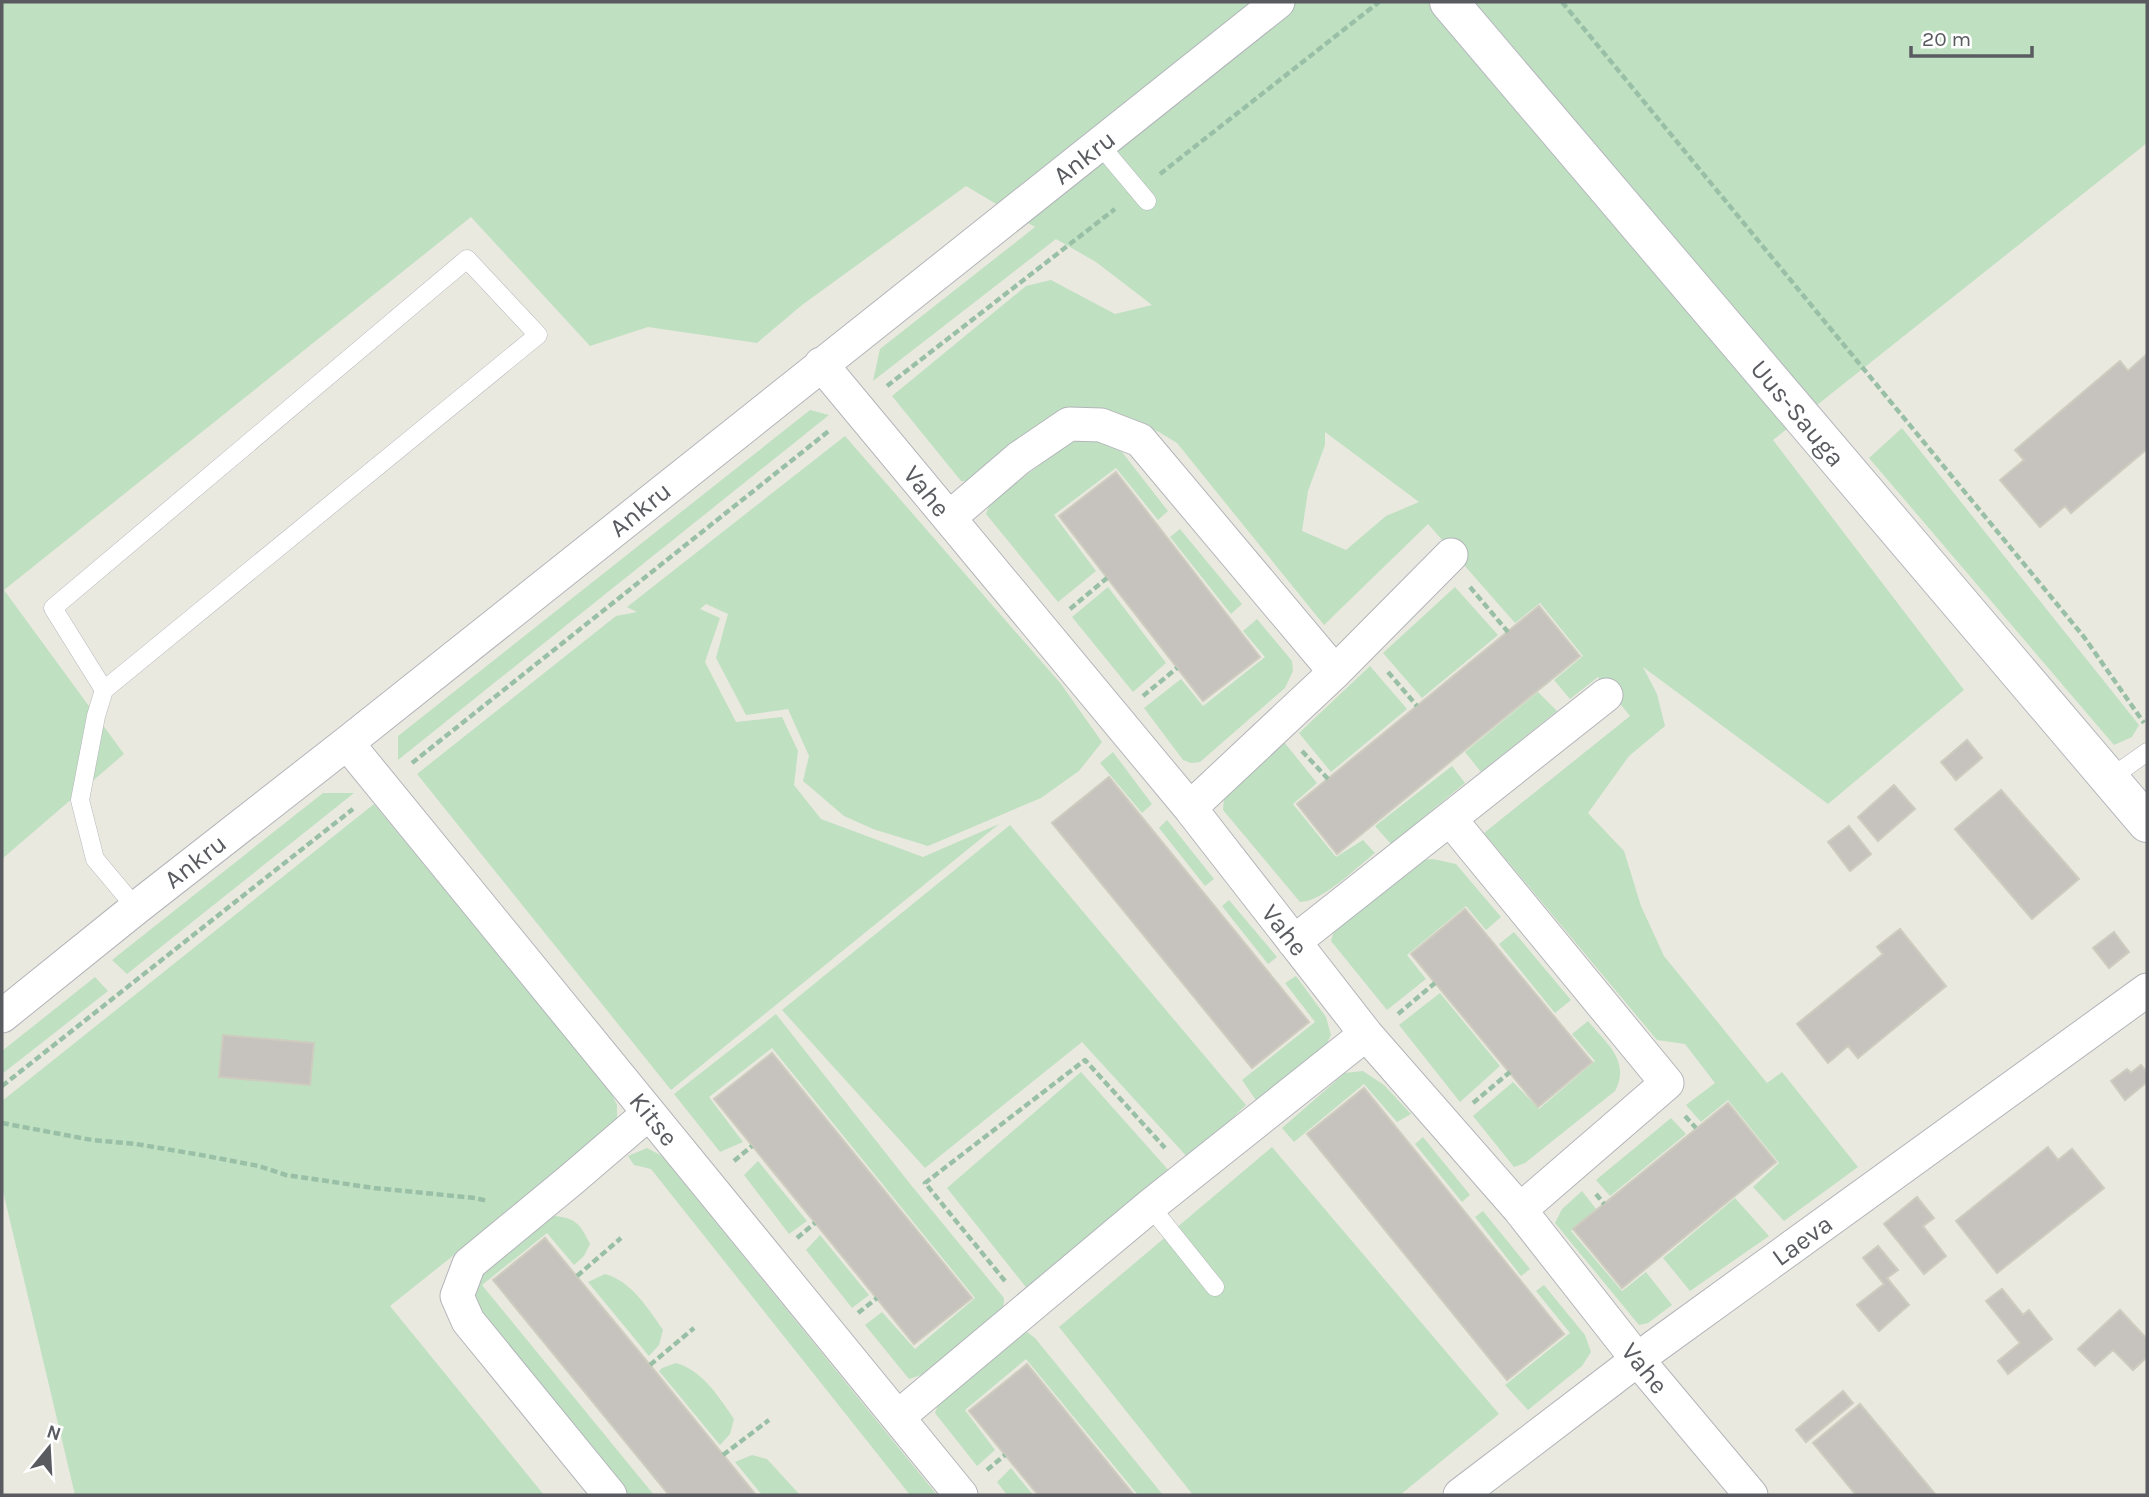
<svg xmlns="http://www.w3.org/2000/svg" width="2149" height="1497" viewBox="0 0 2149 1497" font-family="Karla,sans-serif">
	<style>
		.green { fill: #bfe0c1; fill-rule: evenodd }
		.building { fill: #c6c3be; stroke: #cecbbf; stroke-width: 2 }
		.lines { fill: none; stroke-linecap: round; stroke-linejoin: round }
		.lane-casing { stroke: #b3b5ba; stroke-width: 19 }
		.street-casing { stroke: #b3b5ba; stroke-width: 35 }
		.secondary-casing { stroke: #b6b8be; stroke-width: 40 }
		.path { stroke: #99c0a7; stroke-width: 4.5; stroke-dasharray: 7 3.5; stroke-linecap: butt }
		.lane { stroke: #fff; stroke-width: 18 }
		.street { stroke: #fff; stroke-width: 33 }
		.secondary { stroke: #fff; stroke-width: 38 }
		.labels { text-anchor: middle; stroke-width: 5; stroke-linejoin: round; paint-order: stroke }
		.street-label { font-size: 26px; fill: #595b60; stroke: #fff }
	</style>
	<rect width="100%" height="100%" fill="#eae9e0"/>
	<path class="green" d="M2,2h2145v141l-374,297 191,250 -136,114 -185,-137 14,27 8,32 -36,30 -41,57 36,38 17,55 23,50 103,127 15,-11 76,95 -74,54 -31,-34 26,-24 -51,-63 -27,22 -15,-17 29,-22 -30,-39 -28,-4 -173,-207 146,-117 -32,-39 -28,22 -16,-19 29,-24 -43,-53 -25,20 -87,-99 -104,101 -147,-182 -18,-11 -38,-15 -149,65 -11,-1 -69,-85 134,-110 25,-6 64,34 37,-9 -56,-43 -40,-23 -183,142 7,-32 155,-122 -69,-41 -164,119 -45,38 -109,-16 -58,19 -119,-129 -467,373 120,164 -122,105zM1325,432l94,70 -33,14 -40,34 -44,-19 6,-40 17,-46z
		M810,410l19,5 -431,345v-24z
		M1902,428l237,297 -7,12 -18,8 -245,-287z
		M845,436l216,248 41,58 -23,29 -38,27 -113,48 -55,-17 -29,-13 -41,-35 6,-25 -21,-47 -42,6 -30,-57 12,-44 -22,-10 -6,5 20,9 -15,44 31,60 46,-5 16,34 -4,34 27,34 102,38 76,-33 -328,266 -254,-316 199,-158 21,-4 -10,-5z
		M1080,439l20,3 22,10 46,59 -10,9 -42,-52 -62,47 42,56 -38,31 -72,-88 5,-13 74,-55z
		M1180,529l62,75 -11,10 -61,-77z
		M1108,587l58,76 -33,29 -61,-75z
		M1455,587l43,48 -76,63 -39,-45z
		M1257,619l35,42 1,10 -8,17 -85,74 -9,1 -8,-3 -39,-52 37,-29 22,27 62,-49 -22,-26z
		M1370,666l37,43 -76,63 -32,-39z
		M1538,692l19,19 -76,61 -16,-20z
		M1284,742l33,41 -24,21 43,53 27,-17 12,13c-18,14 -53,49 -75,49l-77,-92 1,-12z
		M1113,752l39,52 -10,9 -42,-50z
		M1452,766l13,17 -74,61 -16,-18z
		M323,793h31l-227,181 -15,-14z
		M374,804l237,288 6,13v14l-19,21 -208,166 154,189h-469l-73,-308v-86z
		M1167,820l47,59 -9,7 -46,-58z
		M1010,825l236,280 -56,55 -108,-118 -157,126 -143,-158z
		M1433,859l23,5 45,53 -15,13 -20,-24 -59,49 19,24 -39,31 -56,-69 4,-14 86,-67z
		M1229,900l48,57 -9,7 -46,-58z
		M1514,932l57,68 -16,13 -56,-69z
		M1296,976l30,41 5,18 -6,13 -67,55 -16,-23 73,-58 -30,-39z
		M95,977l13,14 -106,83v-23z
		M1440,993l60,73 -40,36 -61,-77z
		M776,1014l135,171 93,113 -1,17 -79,59 -15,5 -44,-54 17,-13 33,37 60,-51 -203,-250 -63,49 34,45 -23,10 -46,-58z
		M1588,1021c18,22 43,40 27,70l-90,72 -11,4 -41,-51 40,-34 26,27 56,-48 -23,-27z
		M1363,1071l21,14 27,29 -14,8 -33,-38 -70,58 -12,-14 63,-55z
		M1081,1072l90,101 -142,118 -82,-103z
		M1671,1118l15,16 -76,62 -14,-16z
		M1423,1137l47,58 -8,7 -47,-58z
		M1272,1147l227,267 -99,81h-207l-134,-168z
		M647,1148l15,8 275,339h-27l-259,-326 -17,-4 -6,-9z
		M758,1161l49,60 -18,13 -45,-59z
		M1582,1191l14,18 -25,22 51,60 24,-19 26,33 -24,18 -9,2 -84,-102 7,-14z
		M1735,1198l34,38 -79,55 -27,-33z
		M1483,1211l47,58 -9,7 -46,-59z
		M555,1216c21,2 26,9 35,28l-6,12 -10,9 -27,-32 -65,52 172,210h-27l-157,-193 5,-28 69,-55z
		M820,1235l49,60 -17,13 -46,-58z
		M605,1274c26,7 43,34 58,56l-4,15 -10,11 -61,-74z
		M1544,1285l41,50 6,17 -9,14 -54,44 -23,-25 65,-52 -34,-42z
		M1023,1329l12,9 128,157h-25l-112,-136 -61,51 30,40 -18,16 -42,-53 5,-14z
		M676,1363c26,7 43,34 58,56l-4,15 -10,11 -61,-74 3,-3z
		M752,1455l15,4 33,36h-38l-27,-33z
		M1011,1468l22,27h-26l-10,-13z"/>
	<path class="building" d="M2147,354v95l-76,64 -6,-7 -25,21 -40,-47 24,-20 -9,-10 105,-89 8,10z
		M1116,472l144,185 -57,44 -144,-185z
		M1539,606l41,50 -243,198 -40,-50z
		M1967,740l15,18 -26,22 -15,-18z
		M1109,777l200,245 -57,46 -200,-245z
		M1894,785l21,24 -37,32 -20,-24z
		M2001,790l78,89 -47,40 -77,-90z
		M1849,826l22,28 -21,17 -22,-29z
		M1465,909l127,153 -54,45 -127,-153z
		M1900,929l46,57 -88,72 -10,-12 -20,17 -31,-39 86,-70 -6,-7z
		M2114,932l15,20 -20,16 -16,-20z
		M223,1035l91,8 -4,42 -91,-8z
		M772,1053l200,245 -58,46 -200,-245z
		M2141,1065l6,7v10l-22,18 -14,-19 16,-12 4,4z
		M1364,1088l200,246 -57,46 -200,-246z
		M1728,1103l48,59 -154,126 -49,-59z
		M2048,1147l10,13 14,-11 32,39 -107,85 -41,-52z
		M1917,1197l17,21 -11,8 23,30 -22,18 -40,-50z
		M545,1238l105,127 106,130h-87l-176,-215z
		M1878,1246l20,24 -11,8 22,27 -30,26 -22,-26 27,-21 -21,-26z
		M2002,1289l21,26 6,-5 23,29 -44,35 -10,-13 22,-18 -34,-42z
		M2120,1310l27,29v18l-14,13 -20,-20 -18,16 -17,-17z
		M1027,1364l107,131h-96l-69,-84z
		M1843,1391l10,12 -47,39 -10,-12z
		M1860,1404l75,90 -2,1h-77l-43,-52z"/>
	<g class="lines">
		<defs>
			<path id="lane" d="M1100,145l47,56
				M104,690l-51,-82 414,-349 71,76 -434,355 -8,26 -16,84 15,59 41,49
				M2109,779l38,-27
				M1150,1206l65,81"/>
			<path id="street" d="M821,364l369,444 176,226 154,176 117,149 114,136
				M949,518l70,-60 50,-34 32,1 39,15 195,232
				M347,743l614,752
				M1190,808l145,-136 116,-117
				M1450,819l217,264 -147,127
				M1294,942l312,-247
				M2,1016l134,-108 211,-165 931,-741
				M898,1417l252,-211 216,-172
				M610,1495l-142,-174 -11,-25 12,-32 103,-85 77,-66
				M1460,1495l194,-148 493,-357"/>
			<path id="secondary" d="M1449,2l698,821"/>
		</defs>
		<use href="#lane" class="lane-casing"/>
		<use href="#street" class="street-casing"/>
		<use href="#secondary" class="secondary-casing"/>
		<path class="path" d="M1562,2l522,635 60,86
			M1160,174l219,-172
			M887,386l228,-177
			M1470,587l38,45
			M1070,609l37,-31
			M1388,672l29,34
			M1143,696l34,-28
			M1302,751l26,28
			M412,763l418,-333
			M1398,1014l37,-31
			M2,1086l351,-277
			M1473,1103l37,-31
			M1685,1116l11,12
			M2,1123l90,17 44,4 65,11 58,11 27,9 88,13 101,10 13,3
			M734,1161l18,-15
			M1596,1194l8,10
			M797,1238l18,-15
			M577,1276l44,-38
			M1005,1281l-80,-98 160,-123 80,88
			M858,1313l19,-15
			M650,1365l44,-37
			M723,1455l46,-35
			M987,1470l18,-15"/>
		<use href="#lane" class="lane"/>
		<use href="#street" class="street"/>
		<use href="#secondary" class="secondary"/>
	</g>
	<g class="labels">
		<g class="street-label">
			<text transform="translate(1084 157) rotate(-38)" y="9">Ankru</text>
			<text transform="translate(1798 413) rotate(50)" y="9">Uus-Sauga</text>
			<text transform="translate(927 491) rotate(51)" y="9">Vahe</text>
			<text transform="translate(640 509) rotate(-39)" y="9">Ankru</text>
			<text transform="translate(195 861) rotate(-38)" y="9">Ankru</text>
			<text transform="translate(1285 930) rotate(52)" y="9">Vahe</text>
			<text transform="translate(654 1119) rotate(51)" y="9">Kitse</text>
			<text transform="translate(1802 1240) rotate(-36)" y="9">Laeva</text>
			<text transform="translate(1645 1368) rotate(51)" y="9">Vahe</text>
		</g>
	</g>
	<rect width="2149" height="1497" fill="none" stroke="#595b60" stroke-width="7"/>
	<g transform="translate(49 1448) rotate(18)" stroke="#ffffff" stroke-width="5" paint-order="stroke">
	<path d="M0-5L12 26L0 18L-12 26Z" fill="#595b60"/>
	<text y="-10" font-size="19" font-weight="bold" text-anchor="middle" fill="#595b60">N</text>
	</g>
	<path d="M1911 46v10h121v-10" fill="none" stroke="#595b60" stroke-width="3.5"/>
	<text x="1922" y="46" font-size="21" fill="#595b60" stroke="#ffffff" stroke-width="5" paint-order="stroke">20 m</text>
</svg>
